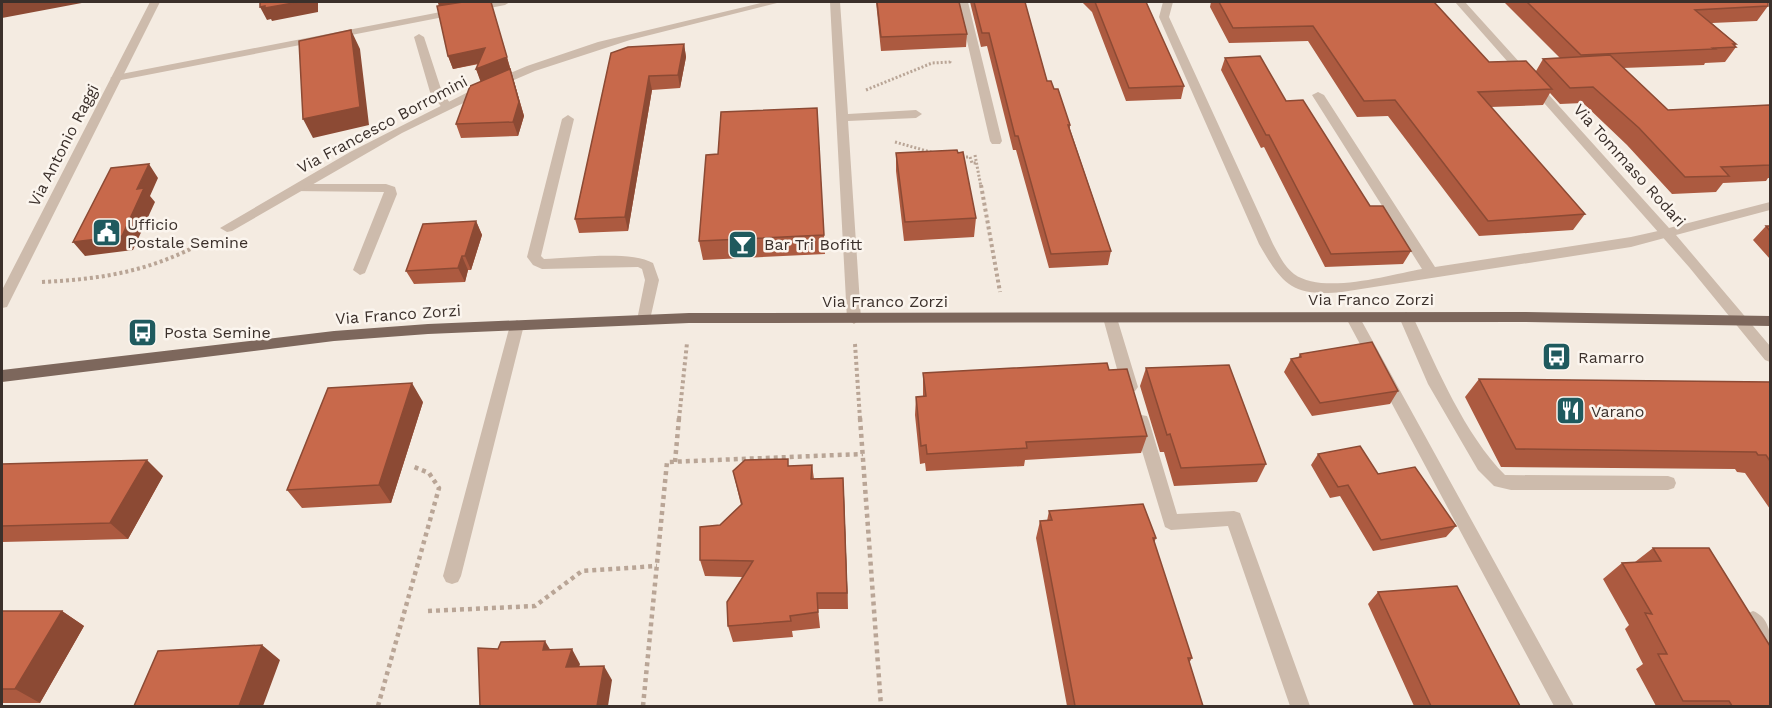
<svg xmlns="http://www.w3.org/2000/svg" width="1772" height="708" viewBox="0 0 1772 708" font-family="'Work Sans',sans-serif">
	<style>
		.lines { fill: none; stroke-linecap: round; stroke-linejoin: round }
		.path-far2 { stroke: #b9a596; stroke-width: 3; stroke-dasharray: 2 2; stroke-linecap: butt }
		.path-far1 { stroke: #b9a596; stroke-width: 4; stroke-dasharray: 3 3; stroke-linecap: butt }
		.path { stroke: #b9a596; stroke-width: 4.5; stroke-dasharray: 4 4; stroke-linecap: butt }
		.lane { fill: #cdbbac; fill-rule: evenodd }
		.street { fill: #cdbbac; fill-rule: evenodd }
		.primary { fill: #7d675c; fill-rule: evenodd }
		.wall { fill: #ac5a40 }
		.shaded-wall { fill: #8c4a34 }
		.building { fill: #c8694b; stroke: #8c4a34; stroke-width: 1.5 }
		.labels { text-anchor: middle; stroke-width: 5; stroke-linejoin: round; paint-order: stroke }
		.street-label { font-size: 16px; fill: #3b302b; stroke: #fbf5ee }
		.poi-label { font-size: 16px; fill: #3b302b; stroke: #fbf5ee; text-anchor: start }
	</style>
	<rect width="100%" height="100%" fill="#f4ebe1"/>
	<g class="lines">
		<path class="path-far2" d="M866,90l66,-27 18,-1v-2
			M895,142l39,11
			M975,155l6,32
			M962,157h8l2,6h5"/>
		<path class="path-far1" d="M981,185l19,107
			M42,282c62,-3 109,-11 164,-41
			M855,344l5,75
			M679,419l8,-76"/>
		<path class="path" d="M860,418l21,288
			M675,462l4,-44
			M428,611l107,-5 47,-35 75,-5
			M378,706l61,-218 -10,-15 -17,-7
			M643,706l24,-244 196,-8"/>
		<path class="lane" d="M492,2h18l-5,3 -389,76 -6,-3 6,-3z
			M830,2h10l8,112 68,-4 6,4 -6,4 -68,3 13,198 -7,5 -7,-5z
			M958,2h10l34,139 -2,3h-8l-2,-3z
			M1163,2h10l-4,15 104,227c6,11 11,22 21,30 29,21 95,1 128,-5l-110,-174 6,-3 6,3 111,172 196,-30 36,-8 7,4 -2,3 -41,11 -289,45c-50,5 -60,-8 -83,-48l-100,-227z
			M419,34l5,3 18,55 11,15 -2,2h-8l-13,-17 -16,-55z
			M568,115l6,4 -33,137 3,3c27,-1 87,-9 109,4l6,17 -10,44 -5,1 -7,-5 8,-40 -3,-11 -4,-2 -96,2 -9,-4 -6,-8 35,-138z
			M297,184h89l9,3 2,7 -32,79 -5,2 -7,-5 31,-78 -92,-1 -1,-3z
			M1406,312l7,5c24,51 52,118 92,158l163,1 6,2 2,5 -2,5 -6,2h-157l-17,-4 -16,-16 -50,-86 -29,-67z
			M1110,313l7,5 21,69 -3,4h-10l-3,-4 -19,-69z
			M1353,313l7,5 214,388h-20l-208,-388z
			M517,320l7,5 -63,251 -3,6 -6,2 -6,-2 -3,-6 67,-251z
			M1141,415l6,1 2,5 28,93 57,-3 6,2 70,193h-20l-62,-180 -57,4 -6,-3 -32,-106 2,-5z
			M1753,611c18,7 19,28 17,44l-7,-3 -19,-32 2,-6z"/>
		<path class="street" d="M150,2h10l-151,301 -2,4 -5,1v-18z
			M765,2h16l-151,38 -95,31 -45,19 -88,43 -170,98 -5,1 -7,-4 130,-76 132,-67 45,-19 71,-24z
			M1455,2h10l204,226 101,-26v8l-94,25 94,111v16l-5,-2 -76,-93z"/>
		<path class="primary" d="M1526,312l244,4v10l-244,-4 -837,1 -261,11 -94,7 -332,41v-12l332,-39 94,-7 261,-11z"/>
	</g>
	<path class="wall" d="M491,2l33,114 -6,20 -57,2 -5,-14 25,-43 -5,-12 3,-5 -26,5 -5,-13z
		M876,2h83l8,32 -1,13 -85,4z
		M970,2h55l22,79 7,8 16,36v4l41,122 -3,14 -59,3 -33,-118h-3l-26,-104 -6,1z
		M1082,2h64l38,84 -3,13 -55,2 -34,-89z
		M1211,2h223l55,60 47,9 7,-12 17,-1 -56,-56h264v4l-11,15 -45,2 24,21 -1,2 1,1 -11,15 -20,1 -1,2 -81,3 45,42 102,-4v72h-2l-2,3 -43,2 -7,9 -44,2 -45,-49 -44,-42 -23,1 -10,-11 -7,12 -52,2 94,107 -12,16 -94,6 -91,-120 -31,1 -49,-76 -79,2 -19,-36z
		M684,44l2,13 -6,31 -28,2 -24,141 -49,2 -4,-14 36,-166z
		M1225,58l61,43 84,105 41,45 -8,13 -78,3 -61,-120 -3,1 -40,-78z
		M817,108l8,146 -122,6 -4,-19 19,-87z
		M896,153l80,65 -2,19 -70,4 -8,-70z
		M476,221l6,14 -11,35h-3l-3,12 -51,2 -8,-13z
		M1766,226h4v33l-17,-19z
		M1300,354l98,37 -8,13 -78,12 -28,-44 7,-13 7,-1z
		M1146,368l120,96 -9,18 -83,4 -10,-34h-4l-20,-66z
		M1109,370l38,66 -6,17 -116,7 -1,6 -98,5 -1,-8 -5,1 -5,-49 1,-18h7v-24z
		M1479,379l291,3v127l-25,-36 -8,-1 -2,-3 -234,-2 -36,-70z
		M423,402l-32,101 -89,5 -15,-18z
		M1318,454l60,20 78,52 -10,11 -73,14 -33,-55 -10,2 -19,-33z
		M2,464l161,12 -35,63 -126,3z
		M812,465l2,14 30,16 4,114h-30l2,19 -28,3 1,6 -60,5 -5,-16 14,-49 -37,-1 -5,-16 20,-35 21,-20 -8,-34 56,-5z
		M1049,511l107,27 -2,5 38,115 -3,5 14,43h-136l-31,-168 4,-17h7z
		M1653,548l117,158h-114l-20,-37 7,-5 -18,-35 4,-4 -26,-46 19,-16 13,-1z
		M1378,592l142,114h-106l-46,-102z
		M2,611h60l22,15 -44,77h-38z"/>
	<path class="shaded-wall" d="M2,2h85l-85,16z
		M299,2h19v10l-46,9 -1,-2 -4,1 -7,-13z
		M444,2h39l-43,8 -2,-7z
		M491,2l33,114 -6,20 -5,-14 -32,-39 -5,-14 31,-12z
		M351,30l9,19 9,76 -56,13 -10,-19z
		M684,44l2,13 -6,31 -2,-13z
		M485,48l4,13 -36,8 -5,-13z
		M649,76l3,14 -24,141 -3,-14z
		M149,164l9,14 -8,18 5,6 -22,48 -48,6 -12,-14 64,-53z
		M476,221l6,14 -11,35 -6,-14z
		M462,256l6,14 -3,12 -7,-14z
		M412,383l11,19 -32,101 -12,-18z
		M147,460l16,16 -35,63 -18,-16z
		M843,478l1,17 4,114 -1,-16z
		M62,611l22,15 -44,77 -25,-14z
		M545,641l9,15 -11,-6z
		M262,645l18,15 -17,46h-24z
		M572,649l8,15 -5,18 -9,-15z
		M604,666l8,14 -4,26h-11z"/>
	<path class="building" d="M260,2h39l-34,6v-2l-5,1z
		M463,2h28l16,55 -31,12 9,-21 -37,8 -11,-50z
		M877,2h82l8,32 -86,3z
		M974,2h51l22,79h4l3,8h4l12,36h-2l43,126 -60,3 -33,-118h-3l-26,-103h-7z
		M1095,2h51l38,84 -55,2z
		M1219,2h215l55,60 37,-1 26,28 -74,3 107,122 -97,7 -93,-121 -31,1 -51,-75 -80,2z
		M1527,2h241v4l-73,4 41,34h-3l3,3 -23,1 2,1 -134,6z
		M351,30l9,77 -57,12 -4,-78z
		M684,44l-6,31 -29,1 -24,141 -50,2 36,-166 17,-6z
		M1610,55l58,55 101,-5 1,1v59l-49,2 8,9 -44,1 -46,-49 -46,-41 -23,1 -27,-29z
		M1260,56l26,45 17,-1 67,106h13l28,45 -80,3 -62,-119h-3l-41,-77z
		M510,69l9,33 -6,20 -57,2 14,-38z
		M817,108l7,127 -125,6 7,-86 12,-1 3,-42z
		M957,150l1,3 5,-1 13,66 -71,4 -9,-69z
		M149,164l-12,25 7,-1 -22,48 -49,6 38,-74z
		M476,221l-11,35h-3l-4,12 -52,3 17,-47z
		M1766,226h4v5z
		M1372,342l26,49 -78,12 -29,-44 10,-2 -1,-3z
		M1107,363l2,7 18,-1 20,67 -121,6 1,6 -100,6 -1,-9 -5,1 -5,-49 10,-1 -3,-23z
		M1229,365l37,99 -85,4 -11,-34 -3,1 -21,-67z
		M1479,379l291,3v79l-4,-6h-8l-2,-3 -240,-3z
		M412,383l-33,102 -92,5 41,-102z
		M1360,446l18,28 37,-7 41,59 -75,14 -33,-55 -10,2 -20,-33z
		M788,459v7l24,-1 -1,14 32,-1 4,115h-30l1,19 -28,4 1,5 -63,5 -1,-24 26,-41 -53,-1v-33l20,-2 22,-21 -9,-33 12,-11z
		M147,460l-37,63 -108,3v-62z
		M1143,504l13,34h-3l39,120h-4l15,48h-128l-35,-185 12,-1 -3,-9z
		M1653,548h56l61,98v60h-38l-3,-5h-46l-25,-47h9l-22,-41 7,1 -30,-51 39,-2z
		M1457,586l63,120h-89l-53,-114z
		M2,611h60l-47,78h-13z
		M545,641l-2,9 29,-1 -6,18 38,-1 -7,40h-117l-2,-58 20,1 3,-7z
		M262,645l-23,61h-105l24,-55z"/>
	<defs>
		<symbol id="civic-square" viewBox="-11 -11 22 22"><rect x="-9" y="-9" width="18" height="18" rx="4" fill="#1f5a5e" stroke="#fbf5ee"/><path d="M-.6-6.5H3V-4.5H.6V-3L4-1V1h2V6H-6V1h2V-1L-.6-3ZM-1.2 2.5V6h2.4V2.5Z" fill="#fff"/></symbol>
		<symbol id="bar-square" viewBox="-11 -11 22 22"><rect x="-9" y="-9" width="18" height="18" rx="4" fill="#1f5a5e" stroke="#fbf5ee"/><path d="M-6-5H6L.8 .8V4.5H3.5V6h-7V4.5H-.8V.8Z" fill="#fff"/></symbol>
		<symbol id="bus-square" viewBox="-11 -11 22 22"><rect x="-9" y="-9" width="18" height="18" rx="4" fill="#1f5a5e" stroke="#fbf5ee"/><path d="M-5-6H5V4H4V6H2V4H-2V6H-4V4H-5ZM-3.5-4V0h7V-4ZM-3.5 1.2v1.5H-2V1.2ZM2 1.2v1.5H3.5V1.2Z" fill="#fff"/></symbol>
		<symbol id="restaurant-square" viewBox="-11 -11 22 22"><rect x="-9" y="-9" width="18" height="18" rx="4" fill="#1f5a5e" stroke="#fbf5ee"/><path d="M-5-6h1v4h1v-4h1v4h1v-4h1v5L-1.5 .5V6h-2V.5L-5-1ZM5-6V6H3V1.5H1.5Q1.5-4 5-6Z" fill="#fff"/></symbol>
	</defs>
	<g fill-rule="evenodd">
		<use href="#civic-square" x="90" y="216" width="33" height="33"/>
		<use href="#bar-square" x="726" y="228" width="33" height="33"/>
		<use href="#bus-square" x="126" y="316" width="33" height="33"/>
		<use href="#bus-square" x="1540" y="340" width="33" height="33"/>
		<use href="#restaurant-square" x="1554" y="394" width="33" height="33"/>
	</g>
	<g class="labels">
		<g class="street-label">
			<text transform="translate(382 124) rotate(-28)" y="6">Via Francesco Borromini</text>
			<text transform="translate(63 145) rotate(-63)" y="6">Via Antonio Raggi</text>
			<text transform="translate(1630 165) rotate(48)" y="6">Via Tommaso Rodari</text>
			<text x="1371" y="305">Via Franco Zorzi</text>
			<text x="885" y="307">Via Franco Zorzi</text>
			<text transform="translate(398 314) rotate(-4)" y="6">Via Franco Zorzi</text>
		</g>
		<g class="poi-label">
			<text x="127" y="230">Ufficio<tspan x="127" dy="18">Postale Semine</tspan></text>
			<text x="764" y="250">Bar Tri Bofitt</text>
			<text x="164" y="338">Posta Semine</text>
			<text x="1578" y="363">Ramarro</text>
			<text x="1591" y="417">Varano</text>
		</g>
	</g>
	<rect width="1772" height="708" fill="none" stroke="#3b302b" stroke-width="6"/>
</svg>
